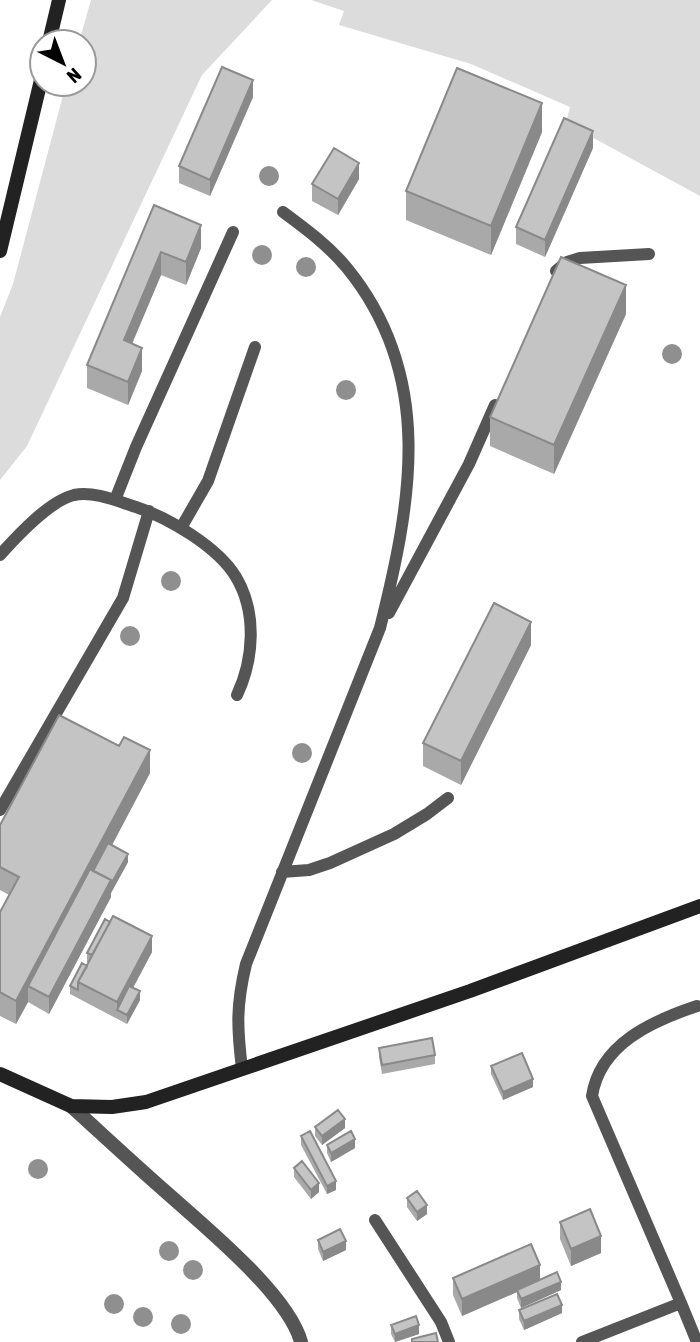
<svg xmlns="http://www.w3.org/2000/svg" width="700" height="1342" viewBox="0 0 700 1342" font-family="'Asap Condensed',sans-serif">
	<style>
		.green { fill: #dcdcdc }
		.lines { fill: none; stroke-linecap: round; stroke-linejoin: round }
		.service { stroke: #555; stroke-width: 12 }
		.tertiary { stroke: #555; stroke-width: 14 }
		.secondary { stroke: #222; stroke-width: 14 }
		.tree { fill: #8f8f8f }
		.wall { fill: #a9a9a9 }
		.shaded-wall { fill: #898989 }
		.building { fill: #c4c4c4; stroke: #898989; stroke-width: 2 }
	</style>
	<rect width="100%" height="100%" fill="#fff"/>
	<path class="green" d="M91,0h181l-70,75 -175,371 -27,34v-163l13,-33 53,-200h18v-42h-5z
		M311,0h389v196l-134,-73 4,-16 -99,-43 -132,-39 5,-14z"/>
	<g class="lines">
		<path class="service" d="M556,271l11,-9 13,-4 69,-4
			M115,500l21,-53 97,-215
			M181,528l27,-47 47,-134
			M0,555c17,-19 49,-54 74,-60 20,-4 43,6 62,12 33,11 82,40 100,70 21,35 18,82 1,118
			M389,613l80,-149 26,-59
			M0,810l123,-212 26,-87
			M282,872l27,-2 21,-7 64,-29 33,-20 21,-16
			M242,1069c-5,-42 -6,-63 4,-105l134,-336c31,-124 56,-251 -33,-360 -18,-22 -41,-39 -64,-56
			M375,1220l66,102 8,20
			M681,1303l16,39
			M582,1342l99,-39 -89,-207c8,-52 60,-75 105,-90"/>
		<path class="tertiary" d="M71,1106c32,29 63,58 95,86 38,34 122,102 135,150"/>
		<path class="secondary" d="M49,42l10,-42
			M0,251l42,-175
			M0,1074l71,32 41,1 34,-5 324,-111 230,-85"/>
	</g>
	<g class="tree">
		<circle cx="269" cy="176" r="10"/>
		<circle cx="262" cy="255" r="10"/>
		<circle cx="306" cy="267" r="10"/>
		<circle cx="672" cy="354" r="10"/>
		<circle cx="346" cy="390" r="10"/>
		<circle cx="171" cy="581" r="10"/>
		<circle cx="130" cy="636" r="10"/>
		<circle cx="302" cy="753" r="10"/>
		<circle cx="38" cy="1169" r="10"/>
		<circle cx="169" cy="1251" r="10"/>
		<circle cx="193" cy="1270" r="10"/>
		<circle cx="114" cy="1304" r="10"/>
		<circle cx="143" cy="1317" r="10"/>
		<circle cx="181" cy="1324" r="10"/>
	</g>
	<path class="wall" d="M253,97l-43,99 -31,-13v-17z
		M542,132l-51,123 -85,-35v-29z
		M593,148l-48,109 -29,-13v-17z
		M359,179l-21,36 -26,-14v-17z
		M154,205l47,43 -15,37 -25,-10 -29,68 10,28 -14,34 -41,-17v-23z
		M626,314l-72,160 -64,-28v-29z
		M531,645l-70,140 -38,-19v-23z
		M150,773l-38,72 16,17 -17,31v4l-62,117 -21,-12 -12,22 -16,-8v-104l9,-17 -9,-5v-65z
		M152,952l-19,36 7,12 -13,24 -57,-30v-8l19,-24h-2v-9z
		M379,1048l56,7v9l-53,10 -3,-17z
		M491,1066l42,21 -30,13 -12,-26z
		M315,1127l30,1 -23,17 -7,-9z
		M301,1136l35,54 -9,4 -26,-49z
		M327,1145l28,3 -24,14 -4,-9z
		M294,1168l25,24 -8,7 -17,-22z
		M407,1198l20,16 -10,7 -10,-14z
		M560,1222l41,31 -30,13 -11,-27z
		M318,1240l28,10 -23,11 -5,-12z
		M453,1278l87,2 21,10 -40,18 -4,-10v-6l-55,24 -9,-21z
		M519,1310l43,3 -38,17 -5,-11z
		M391,1325l28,9 -24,8 -4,-8z"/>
	<path class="shaded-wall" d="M253,80v17l-43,99v-16z
		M542,103v29l-51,123v-29z
		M593,131v17l-48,109v-17z
		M359,163v16l-21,36v-16z
		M201,225v23l-15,37v-23z
		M161,252v23l-37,88v-23z
		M626,285v29l-72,160v-29z
		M142,348v23l-14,34v-23z
		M531,622v23l-70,140v-24z
		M150,750v23l-56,106 -66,107v16l-12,22v-23z
		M128,854v8l-17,31v4l-62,117v-17l62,-117z
		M152,936v16l-32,60 -3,-2v9v-17z
		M140,991v9l-13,24v-9z
		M533,1079v8l-30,13v-8z
		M345,1119v9l-23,17v-9z
		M355,1139v9l-24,14v-9z
		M336,1181v9l-9,4v-8z
		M319,1183v9l-8,7v-9z
		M427,1205v9l-10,7v-9z
		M601,1236v17l-30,13v-17z
		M346,1241v9l-23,11v-9z
		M540,1265v17l-78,34v-17z
		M561,1282v8l-40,18v-9z
		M562,1305v8l-38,17v-9z
		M419,1325v9l-24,8v-8z"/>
	<path class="building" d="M222,67l31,13 -43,100 -31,-14z
		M457,68l85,35 -51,123 -85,-35z
		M564,118l29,13 -48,109 -29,-13z
		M334,148l25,15 -21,36 -26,-15z
		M154,205l47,20 -15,37 -25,-10 -37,88 18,8 -14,34 -41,-17z
		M561,257l65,28 -72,160 -64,-28z
		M494,603l37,19 -70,139 -38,-18z
		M59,715l60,31 5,-9 26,13 -134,251 -16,-9v-80l19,-35 -19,-10v-42z
		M108,843l20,11 -17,30v-4l-18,-9z
		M90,869l21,11 -62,117 -21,-11z
		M113,916l39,20 -35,66 -39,-20z
		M105,919l5,3 -18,33 -5,-2z
		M82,963l5,3 -9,16v8l-8,-4z
		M129,986l11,5 -13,24 -10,-5z
		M432,1038l3,17 -53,10 -3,-17z
		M522,1053l11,26 -30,13 -12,-26z
		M338,1110l7,9 -23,17 -7,-9z
		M310,1131l26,50 -9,5 -26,-50z
		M351,1131l4,8 -24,14 -4,-8z
		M302,1161l17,22 -8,7 -17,-22z
		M417,1191l10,14 -10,7 -10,-14z
		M590,1209l11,27 -30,13 -11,-27z
		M340,1229l6,12 -23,11 -5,-12z
		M531,1244l9,21 -78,34 -9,-21z
		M557,1272l4,10 -40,17 -4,-9z
		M557,1294l5,11 -38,16 -5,-11z
		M416,1316l3,9 -24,9 -4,-9z
		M436,1333l2,9h-26v-3z"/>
	<g transform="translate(63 63) rotate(138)"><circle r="33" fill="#ffffff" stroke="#999999" stroke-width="2"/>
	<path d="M0-5L12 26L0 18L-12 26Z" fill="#000000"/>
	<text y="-10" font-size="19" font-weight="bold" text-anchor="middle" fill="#000000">N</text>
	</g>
</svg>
